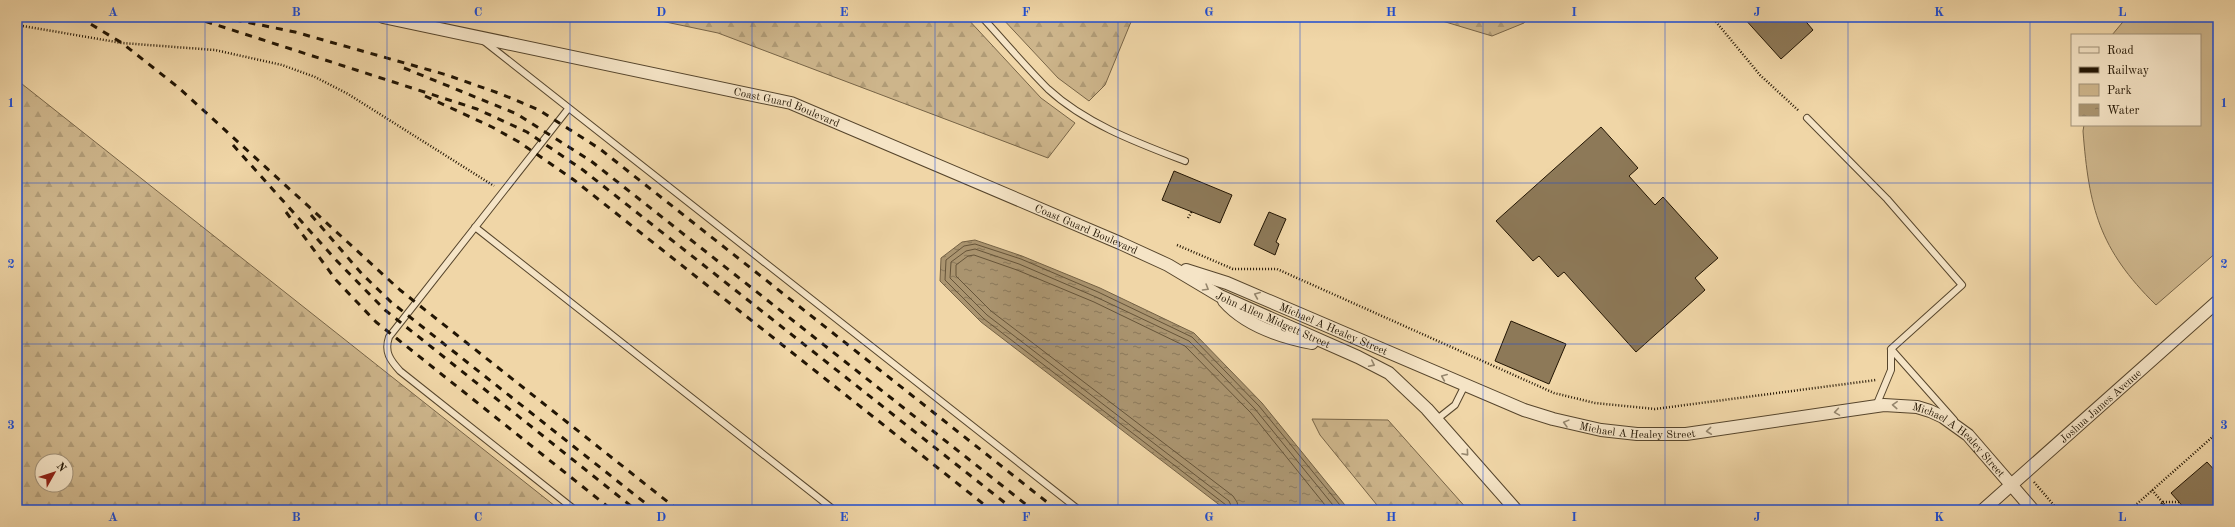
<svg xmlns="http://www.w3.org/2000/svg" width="2235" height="527" viewBox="0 0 2235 527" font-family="'Old Standard TT',serif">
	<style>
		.green { fill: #cdb58b; stroke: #786547 }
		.forest { fill: url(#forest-firs); stroke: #786547; fill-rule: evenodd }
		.water { fill: url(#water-ripples); stroke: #746144 }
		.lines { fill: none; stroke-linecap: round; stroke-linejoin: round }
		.shore { stroke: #665439; stroke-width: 1 }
		.building { fill: #8d7958; stroke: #221503 }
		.lane-casing { stroke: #56452c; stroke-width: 8 }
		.street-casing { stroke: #56452c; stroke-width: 14 }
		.path { stroke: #221503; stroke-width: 2.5; stroke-dasharray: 1 2; stroke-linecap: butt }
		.lane { stroke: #f5e4c6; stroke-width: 6 }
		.street { stroke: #f5e4c6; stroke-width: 12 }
		.rail { stroke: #221503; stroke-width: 3; stroke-dasharray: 7 7; stroke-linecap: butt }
		.oneway { stroke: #96876e }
		.grid { fill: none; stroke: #1d4ed8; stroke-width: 1; stroke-opacity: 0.55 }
		.labels { text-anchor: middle; stroke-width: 3; stroke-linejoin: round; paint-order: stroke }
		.street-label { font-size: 11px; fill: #221503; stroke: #f5e4c6 }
		.neatline { fill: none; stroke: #1d4ed8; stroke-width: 1.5 }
		.grid-label { font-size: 13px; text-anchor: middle; font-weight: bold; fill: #1d4ed8 }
	</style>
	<defs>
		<pattern id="forest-firs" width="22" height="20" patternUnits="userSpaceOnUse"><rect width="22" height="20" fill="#cdb58b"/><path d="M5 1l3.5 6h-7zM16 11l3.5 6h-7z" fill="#b09b76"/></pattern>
		<pattern id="water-ripples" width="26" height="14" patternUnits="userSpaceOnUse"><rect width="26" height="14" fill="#aa946f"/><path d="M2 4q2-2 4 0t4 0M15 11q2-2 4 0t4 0" fill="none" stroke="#8a7859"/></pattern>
	</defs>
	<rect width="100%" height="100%" fill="#f0d6a7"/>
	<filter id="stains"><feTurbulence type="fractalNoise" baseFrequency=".005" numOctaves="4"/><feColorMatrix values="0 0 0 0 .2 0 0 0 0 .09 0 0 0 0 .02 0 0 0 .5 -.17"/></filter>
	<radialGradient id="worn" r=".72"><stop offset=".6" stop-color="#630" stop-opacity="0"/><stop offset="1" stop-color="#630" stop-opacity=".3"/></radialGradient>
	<path class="green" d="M2127,17h91v234l-62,54c-57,-56 -67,-97 -73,-174l1,-6h116v-90h-88z"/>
	<path class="forest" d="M642,17h324l75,81 34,25 -27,35 -330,-125z
		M1001,17h132l-28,68 -16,16 -31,-23z
		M1429,17h101l-6,6 -32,13z
		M17,80l543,430h-543zM42,461h24v24h-24z
		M1312,419l76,1 80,90h-87l-61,-75z"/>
	<path class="water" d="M975,240l47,16 78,32 94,45 68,70 87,107h-123l-245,-188 -41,-41 1,-23 21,-16z"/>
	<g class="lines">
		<path class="shore" d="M1228,510l-2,-5 -242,-186 -39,-39 1,-20 18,-14 11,-2 46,15 77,33 94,45 67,69 85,104
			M1233,510l-4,-9 -242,-186 -37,-37 1,-16 15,-11 9,-2 44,15 77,33 93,44 66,68 82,101
			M1239,510l-2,-8 -4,-6 -242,-185 -35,-35v-11l12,-9 6,-1 43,15 77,32 91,44 66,67 78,97"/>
	</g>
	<path class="building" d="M1743,17h59l11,13 -32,29z
		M1601,127l37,41 -9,8 26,29 8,-8 55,61 -23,20 10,12 -69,62 -72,-80 -6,5 -19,-21 -6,5 -37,-40z
		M1174,171l58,24 -12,28 -58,-23z
		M1269,212l17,7 -10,23 3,2 -4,11 -21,-10z
		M1511,321l55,23 -17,40 -54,-23z
		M2207,462l11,12v36h-32l-15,-17z"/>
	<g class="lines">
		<defs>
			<path id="lane" d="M982,17c22,24 43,49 66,72 38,35 90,54 137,72
				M485,42l594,468
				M568,109l-179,228c-5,15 1,23 11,34l175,139
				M1807,118l80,81 75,86 -71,64v21l-15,36
				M475,227l359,283
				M1891,349l63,71
				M1436,420l19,-15 10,-20"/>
			<g id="street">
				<path id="s1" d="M383,17l408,86 329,140 48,22 52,31 138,61 31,16 38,36 89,101"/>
				<path id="s2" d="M1186,270l41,13 297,127 29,9 48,11 36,4h49l198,-29 33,2 13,4 13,6 25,18 65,75"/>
				<path d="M1224,301c21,24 57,36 88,42"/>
				<path id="s3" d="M1983,510l235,-209"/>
			</g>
		</defs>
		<use href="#lane" class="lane-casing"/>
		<use href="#street" class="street-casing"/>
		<path class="path" d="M1712,17l48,58 39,36
			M17,25l105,18 93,7 67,15 33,12 33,17 146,92
			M1188,218l4,-7
			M1177,245l56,24h44l277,124 41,10 60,6 221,-29
			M2213,436l5,5
			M2034,482l24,28
			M2152,490l17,20
			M2130,510l88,-78
			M2161,510l1,-8h17"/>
		<use href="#lane" class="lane"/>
		<use href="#street" class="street"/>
		<path class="rail" d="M79,17l43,26 57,45 221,202 278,220
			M192,17l285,92 50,23 56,38 431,340
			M221,17l74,15 152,43 54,19 38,16 61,39 457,361
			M404,68l113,46 74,47 442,349
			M425,96l67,31 27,15 55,38 417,330
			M233,145l103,115 49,50 251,200
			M286,212l50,68 40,42 236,188
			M311,215l51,59 29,28 263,208"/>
	</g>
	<defs><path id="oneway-chevron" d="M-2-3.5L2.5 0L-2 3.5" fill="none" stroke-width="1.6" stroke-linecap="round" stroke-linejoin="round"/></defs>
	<g class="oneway">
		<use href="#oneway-chevron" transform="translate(1206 288) rotate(31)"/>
		<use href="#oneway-chevron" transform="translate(1257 295) rotate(-157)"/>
		<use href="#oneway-chevron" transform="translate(1372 364) rotate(26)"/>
		<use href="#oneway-chevron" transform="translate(1444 377) rotate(-157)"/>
		<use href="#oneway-chevron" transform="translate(1895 405) rotate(-177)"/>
		<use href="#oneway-chevron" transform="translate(1837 412) rotate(171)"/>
		<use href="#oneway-chevron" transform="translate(1566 423) rotate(-165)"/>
		<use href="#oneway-chevron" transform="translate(1709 431) rotate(174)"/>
		<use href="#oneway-chevron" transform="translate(1466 453) rotate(49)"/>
	</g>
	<path class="grid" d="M205,17v493M387,17v493M570,17v493M752,17v493M935,17v493M1118,17v493M1300,17v493M1483,17v493M1665,17v493M1848,17v493M2030,17v493M17,183h2201M17,344h2201"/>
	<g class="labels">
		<g class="street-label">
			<text dy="4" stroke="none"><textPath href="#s1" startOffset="414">Coast Guard Boulevard</textPath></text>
			<text dy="4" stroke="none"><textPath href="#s1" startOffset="738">Coast Guard Boulevard</textPath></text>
			<text dy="4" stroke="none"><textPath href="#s1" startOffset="946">John Allen Midgett Street</textPath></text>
			<text dy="4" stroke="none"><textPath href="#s2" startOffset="159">Michael A Healey Street</textPath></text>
			<text dy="4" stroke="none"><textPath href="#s3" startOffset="157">Joshua James Avenue</textPath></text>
			<text dy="4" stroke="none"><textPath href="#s2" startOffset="482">Michael A Healey Street</textPath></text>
			<text dy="4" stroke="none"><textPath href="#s2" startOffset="818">Michael A Healey Street</textPath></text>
		</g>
	</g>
	<rect width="2235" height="527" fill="none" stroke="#f0d6a7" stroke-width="44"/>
	<rect x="2071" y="34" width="130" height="92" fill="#f5e4c6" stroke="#a19178"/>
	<rect x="2079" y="47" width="20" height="6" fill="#f5e4c6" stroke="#a19178"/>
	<text x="2107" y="54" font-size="12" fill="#221503">Road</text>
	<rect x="2079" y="67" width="20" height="6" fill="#221503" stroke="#a19178"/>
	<text x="2107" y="74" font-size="12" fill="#221503">Railway</text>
	<rect x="2079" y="84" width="20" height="12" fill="#cdb58b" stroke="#a19178"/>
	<text x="2107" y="94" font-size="12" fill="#221503">Park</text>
	<rect x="2079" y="104" width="20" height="12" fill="url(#water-ripples)" stroke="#a19178"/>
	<text x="2107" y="114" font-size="12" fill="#221503">Water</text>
	<g transform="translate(54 473) rotate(51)"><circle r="19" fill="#f5e4c6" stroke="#a19178"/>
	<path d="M0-3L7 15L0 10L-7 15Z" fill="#8f2418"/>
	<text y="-6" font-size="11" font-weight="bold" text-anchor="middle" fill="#221503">N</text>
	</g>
	<rect x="22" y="22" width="2191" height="483" class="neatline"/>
	<g class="grid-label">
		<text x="113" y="16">A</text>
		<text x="296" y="16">B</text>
		<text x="478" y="16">C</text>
		<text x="661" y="16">D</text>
		<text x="844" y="16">E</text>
		<text x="1026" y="16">F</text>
		<text x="1209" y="16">G</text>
		<text x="1391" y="16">H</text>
		<text x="1574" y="16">I</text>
		<text x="1757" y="16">J</text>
		<text x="1939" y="16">K</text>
		<text x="2122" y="16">L</text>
		<text x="11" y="107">1</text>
		<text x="2224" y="107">1</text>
		<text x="11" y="268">2</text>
		<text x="2224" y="268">2</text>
		<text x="11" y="429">3</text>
		<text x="2224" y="429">3</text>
		<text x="113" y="521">A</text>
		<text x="296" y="521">B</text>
		<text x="478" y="521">C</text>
		<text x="661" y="521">D</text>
		<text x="844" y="521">E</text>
		<text x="1026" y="521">F</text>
		<text x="1209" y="521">G</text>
		<text x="1391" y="521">H</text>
		<text x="1574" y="521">I</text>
		<text x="1757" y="521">J</text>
		<text x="1939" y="521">K</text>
		<text x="2122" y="521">L</text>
	</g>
	<rect width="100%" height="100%" filter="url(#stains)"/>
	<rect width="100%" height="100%" fill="url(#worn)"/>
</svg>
